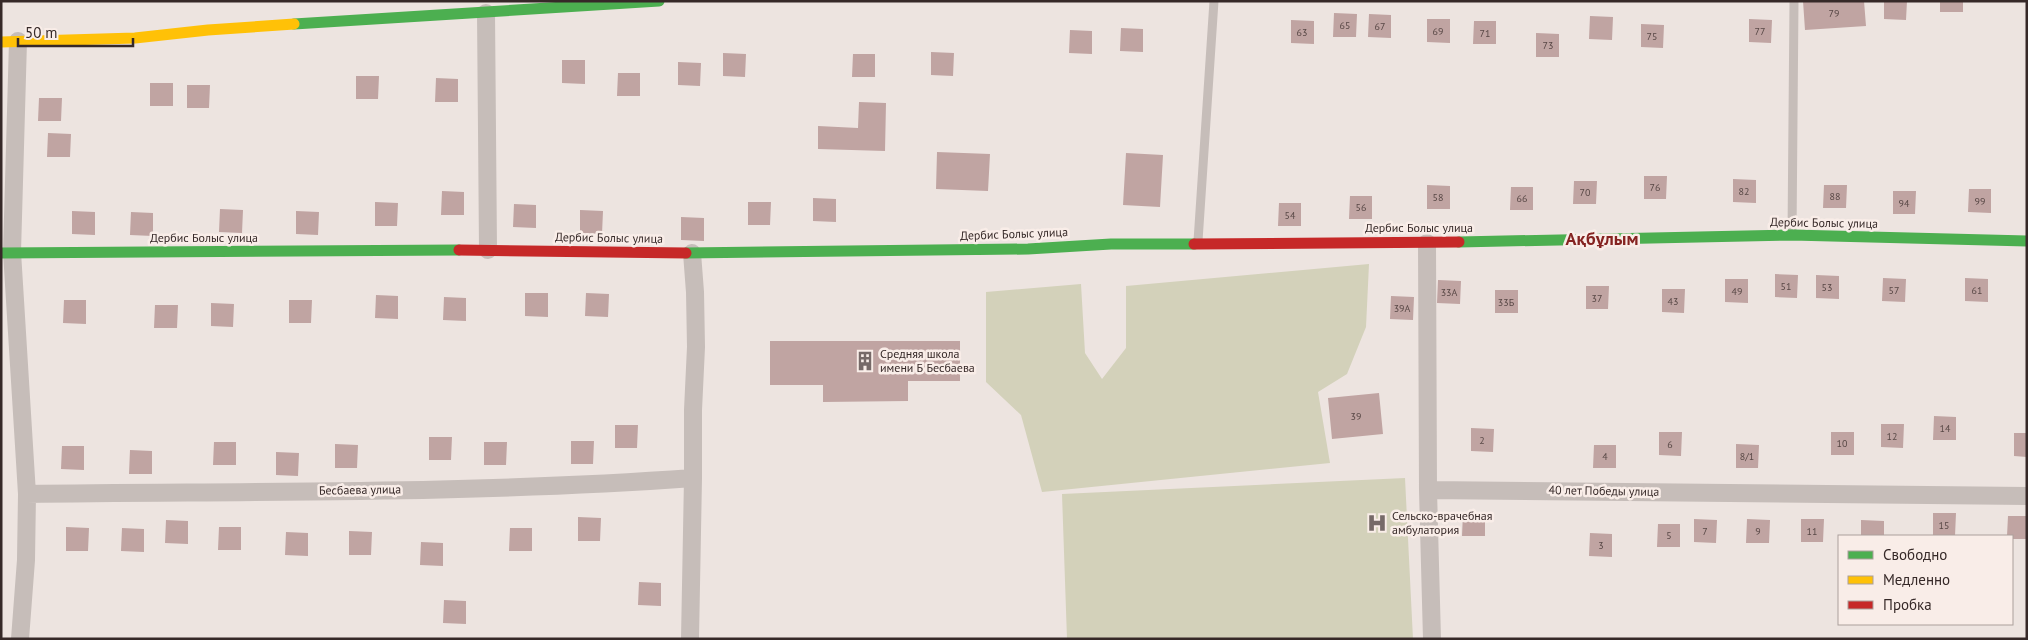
<svg xmlns="http://www.w3.org/2000/svg" width="2028" height="640" viewBox="0 0 2028 640" font-family="'PT Sans',sans-serif">
	<style>
		.green { fill: #d3d1ba }
		.building { fill: #c0a4a2 }
		.lines { fill: none; stroke-linecap: round; stroke-linejoin: round }
		.lane { stroke: #c6bdb9; stroke-width: 9 }
		.street { stroke: #c6bdb9; stroke-width: 18 }
		.fast { stroke: #4caf50; stroke-width: 11 }
		.slow { stroke: #ffc107; stroke-width: 11 }
		.jam { stroke: #c62828; stroke-width: 11 }
		.labels { text-anchor: middle; stroke-width: 5; stroke-linejoin: round; paint-order: stroke }
		.number-label { font-size: 10px; fill: #584846 }
		.street-label { font-size: 12px; fill: #362928; stroke: #f9ede8 }
		.poi-label { font-size: 12px; fill: #362928; stroke: #f9ede8; text-anchor: start }
		.district-label { font-size: 18px; font-weight: bold; fill: #852321; stroke: #f9ede8 }
	</style>
	<rect width="100%" height="100%" fill="#ede4e0"/>
	<path class="green" d="M1369,264l-3,63 -19,47 -29,18 12,71 -288,29 -21,-77 -35,-33v-90l95,-8 4,69 17,26 24,-31v-62z
		M1405,478l8,161h-346l-5,-145z"/>
	<path class="building" d="M1803,1h61l2,25 -61,4z
		M1884,1h23l-1,19 -22,-1z
		M1940,1h23v11h-23z
		M1334,13l23,1 -1,23h-23z
		M1369,14l22,1v23l-23,-1z
		M1590,16l23,1 -1,23 -23,-1z
		M1427,19h23v24l-23,-1z
		M1749,19l23,1 -1,23 -22,-1z
		M1291,20l23,1v23l-23,-1z
		M1474,21h22v23h-23z
		M1641,24l23,1 -1,23 -22,-1z
		M1121,28l22,1v23l-23,-1z
		M1070,30l22,1v23l-23,-1z
		M1536,33l23,1v23h-23z
		M931,52l23,1 -1,23 -22,-1z
		M723,53l23,1 -1,23 -22,-1z
		M853,54h22v23h-23z
		M562,60h23v24l-23,-1z
		M678,62l23,1 -1,23 -22,-1z
		M618,73h22v23h-23z
		M356,76h23l-1,23h-22z
		M436,78l22,1v23h-23z
		M150,83h23v23h-23z
		M187,85h23l-1,23h-22z
		M39,98h23l-1,23h-23z
		M859,102l27,1 -1,48 -67,-2v-23l40,2z
		M48,133l23,1 -1,23h-23z
		M937,152l53,2 -2,37 -52,-2z
		M1126,153l37,2 -3,52 -37,-2z
		M1644,176h23l-1,23h-22z
		M1733,179l23,1v23l-23,-1z
		M1574,181h23l-1,23h-23z
		M1427,185l23,1v23h-23z
		M1824,185h23l-1,23h-23z
		M1511,187h22v23h-23z
		M1969,189h22v24l-23,-1z
		M442,191l22,1v23h-23z
		M1893,191h23l-1,23h-22z
		M1350,196h22v23h-23z
		M813,198l23,1v23l-23,-1z
		M375,202l23,1 -1,23h-22z
		M748,202h23l-1,23h-22z
		M1279,203h22v23h-23z
		M514,204l22,1v23l-23,-1z
		M220,209l23,1 -1,23 -23,-1z
		M580,210l23,1 -1,23 -22,-1z
		M72,211l23,1v23l-23,-1z
		M296,211l23,1 -1,23 -22,-1z
		M131,212l22,1v23l-23,-1z
		M681,217l23,1v23l-23,-1z
		M1775,274l23,1 -1,23 -22,-1z
		M1816,275l23,1v23l-23,-1z
		M1883,278l23,1 -1,23 -23,-1z
		M1965,278l23,1v23l-23,-1z
		M1725,279h23v24l-23,-1z
		M1438,280l23,1 -1,23 -23,-1z
		M1586,286h23l-1,23h-22z
		M1662,289h23l-1,24 -22,-1z
		M1495,290h23v23h-23z
		M525,293h23v24l-23,-1z
		M586,293l23,1 -1,23 -23,-1z
		M376,295l22,1v23l-23,-1z
		M1391,296l23,1 -1,23 -23,-1z
		M444,297l22,1v23l-23,-1z
		M64,300h22v24l-23,-1z
		M289,300h23l-1,23h-22z
		M211,303l23,1 -1,23 -22,-1z
		M155,305h23l-1,23h-23z
		M770,341h190v40h-52v20l-85,1v-17h-53z
		M1379,393l4,41 -51,5 -4,-41z
		M1934,416l22,1v23h-23z
		M1881,424h23l-1,24 -22,-1z
		M615,425h23l-1,23h-22z
		M1471,428l23,1 -1,23 -22,-1z
		M1659,432h23l-1,24 -22,-1z
		M1831,432h23v23h-23z
		M2014,433h13v24l-13,-1z
		M429,437h23l-1,23h-22z
		M571,441h23l-1,23h-22z
		M214,442h22v23h-23z
		M484,442h23l-1,23h-22z
		M335,444l23,1 -1,23h-22z
		M1736,444l23,1 -1,23h-22z
		M1594,445h22v23h-23z
		M62,446h22v24l-23,-1z
		M130,450l22,1v23h-23z
		M276,452l23,1 -1,23 -22,-1z
		M1463,513h22v23h-23z
		M1933,513h23l-1,23h-22z
		M2008,516h19v23h-15v-3h-5z
		M578,517l23,1 -1,23h-22z
		M1694,519l23,1 -1,23 -22,-1z
		M1747,519l23,1 -1,23h-23z
		M1801,519h23l-1,23h-22z
		M166,520l22,1v23l-23,-1z
		M1861,520l23,1v15h-23z
		M1658,524h22v23h-23z
		M66,527l23,1 -1,23h-22z
		M219,527h22v23h-23z
		M122,528l22,1v23l-23,-1z
		M510,528h22v23h-23z
		M349,531l23,1 -1,23h-22z
		M286,532l22,1v23l-23,-1z
		M1590,533l22,1v23l-23,-1z
		M421,542l22,1v23l-23,-1z
		M639,582l22,1v23l-23,-1z
		M444,600l22,1v23l-23,-1z"/>
	<g class="lines">
		<path class="lane" d="M1792,235l2,-234
			M1198,241l16,-240"/>
		<path class="street" d="M486,13l2,237
			M18,41l-6,211 15,242 -1,66 -6,79
			M1427,243l1,247 599,6
			M1428,490l4,149
			M27,494c222,-3 445,0 666,-16
			M690,639l3,-161v-68l3,-63 -1,-55 -3,-39"/>
		<path class="fast" d="M294,24l365,-23
			M1459,242l333,-7 235,6
			M1,253l458,-3
			M686,253l342,-4 83,-5h83"/>
		<path class="slow" d="M1,42l134,-4 73,-8 86,-6"/>
		<path class="jam" d="M1194,244l265,-2
			M459,250l227,3"/>
	</g>
	<defs>
		<symbol id="building-bare" viewBox="-9 -9 18 18"><path d="M-4-6H4V6H1V3H-1V6H-4ZM-2.5-4.3h1.7v1.8h-1.7ZM.8-4.3h1.7v1.8H.8ZM-2.5-1h1.7V.8h-1.7ZM.8-1h1.7V.8H.8Z" fill="#766a68" stroke="#f9ede8" stroke-width="2.5" paint-order="stroke"/></symbol>
		<symbol id="hospital-bare" viewBox="-9 -9 18 18"><path d="M-5-5h3v3.5h4V-5h3V5h-3V1.5h-4V5h-3Z" fill="#766a68" stroke="#f9ede8" stroke-width="2.5" paint-order="stroke"/></symbol>
	</defs>
	<g fill-rule="evenodd">
		<use href="#building-bare" x="851" y="347" width="28" height="28"/>
		<use href="#hospital-bare" x="1363" y="509" width="28" height="28"/>
	</g>
	<g class="labels">
		<g class="number-label">
			<text x="1834" y="17">79</text>
			<text x="1345" y="29">65</text>
			<text x="1380" y="30">67</text>
			<text x="1438" y="35">69</text>
			<text x="1760" y="35">77</text>
			<text x="1302" y="36">63</text>
			<text x="1485" y="37">71</text>
			<text x="1652" y="40">75</text>
			<text x="1548" y="49">73</text>
			<text x="1655" y="191">76</text>
			<text x="1744" y="195">82</text>
			<text x="1585" y="196">70</text>
			<text x="1835" y="200">88</text>
			<text x="1438" y="201">58</text>
			<text x="1522" y="202">66</text>
			<text x="1980" y="205">99</text>
			<text x="1904" y="207">94</text>
			<text x="1361" y="211">56</text>
			<text x="1290" y="219">54</text>
			<text x="1786" y="290">51</text>
			<text x="1827" y="291">53</text>
			<text x="1894" y="294">57</text>
			<text x="1977" y="294">61</text>
			<text x="1737" y="295">49</text>
			<text x="1449" y="296">33А</text>
			<text x="1597" y="302">37</text>
			<text x="1673" y="305">43</text>
			<text x="1506" y="306">33Б</text>
			<text x="1402" y="312">39А</text>
			<text x="1356" y="420">39</text>
			<text x="1945" y="432">14</text>
			<text x="1892" y="440">12</text>
			<text x="1482" y="444">2</text>
			<text x="1842" y="447">10</text>
			<text x="1670" y="448">6</text>
			<text x="1605" y="460">4</text>
			<text x="1747" y="460">8/1</text>
			<text x="1944" y="529">15</text>
			<text x="1705" y="535">7</text>
			<text x="1758" y="535">9</text>
			<text x="1812" y="535">11</text>
			<text x="1669" y="539">5</text>
			<text x="1601" y="549">3</text>
		</g>
		<g class="street-label">
			<text transform="translate(1824 223) rotate(1)" y="4">Дербис Болыс улица</text>
			<text x="1419" y="232">Дербис Болыс улица</text>
			<text transform="translate(1014 234) rotate(-2)" y="4">Дербис Болыс улица</text>
			<text x="204" y="242">Дербис Болыс улица</text>
			<text transform="translate(609 238) rotate(1)" y="4">Дербис Болыс улица</text>
			<text transform="translate(360 490) rotate(-1)" y="4">Бесбаева улица</text>
			<text transform="translate(1604 491) rotate(1)" y="4">40 лет Победы улица</text>
		</g>
		<g class="poi-label">
			<text x="880" y="358">Средняя школа<tspan x="880" dy="14">имени Б Бесбаева</tspan></text>
			<text x="1392" y="520">Сельско-врачебная<tspan x="1392" dy="14">амбулатория</tspan></text>
		</g>
		<g class="district-label">
			<text x="1602" y="245">Ақбұлым</text>
		</g>
	</g>
	<rect width="2028" height="640" fill="none" stroke="#362928" stroke-width="5"/>
	<rect x="1838" y="535" width="175" height="90" fill="#f9ede8" stroke="#ab9f9b"/>
	<rect x="1848" y="551" width="25" height="8" fill="#4caf50" stroke="#ab9f9b"/>
	<text x="1883" y="560" font-size="15" fill="#362928">Свободно</text>
	<rect x="1848" y="576" width="25" height="8" fill="#ffc107" stroke="#ab9f9b"/>
	<text x="1883" y="585" font-size="15" fill="#362928">Медленно</text>
	<rect x="1848" y="601" width="25" height="8" fill="#c62828" stroke="#ab9f9b"/>
	<text x="1883" y="610" font-size="15" fill="#362928">Пробка</text>
	<path d="M18 38v8h115v-8" fill="none" stroke="#362928" stroke-width="2.5"/>
	<text x="25" y="38" font-size="15" fill="#362928" stroke="#f9ede8" stroke-width="4" paint-order="stroke">50 m</text>
</svg>
